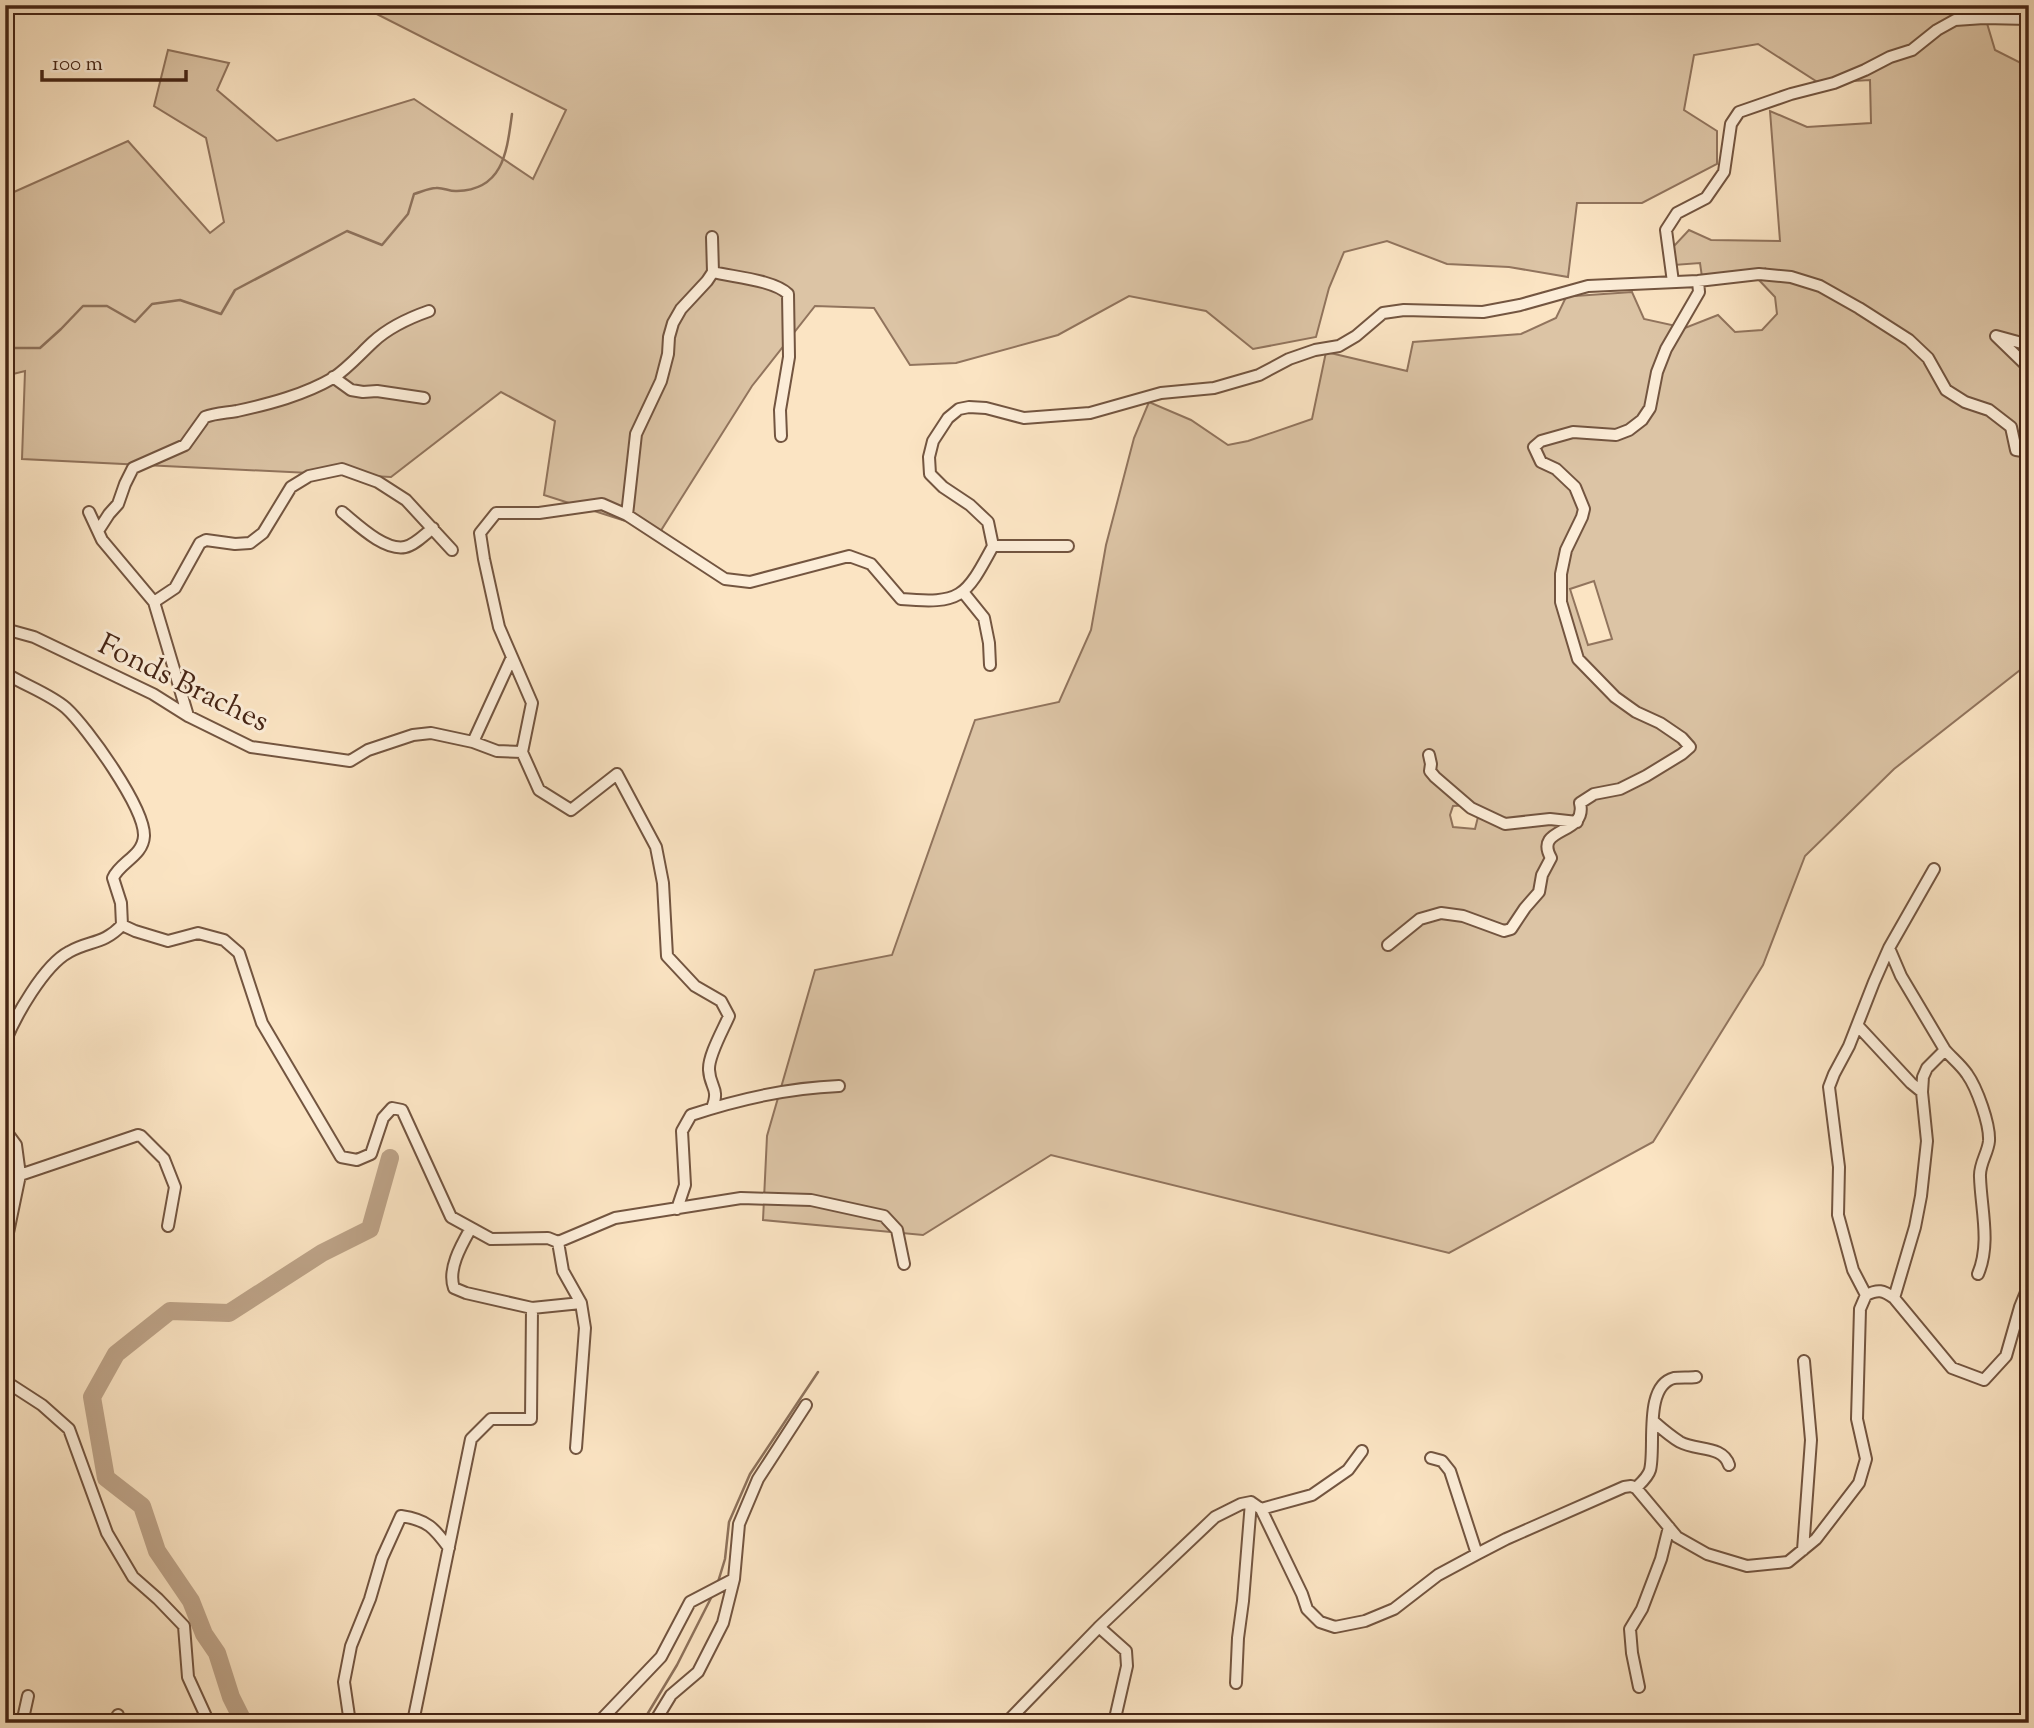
<svg xmlns="http://www.w3.org/2000/svg" width="2034" height="1728" viewBox="0 0 2034 1728" font-family="'Sorts Mill Goudy',serif">
	<style>
		.green { fill: #dcc4a5; stroke: #91745d; stroke-width: 2; fill-rule: evenodd }
		.lines { fill: none; stroke-linecap: round; stroke-linejoin: round }
		.stream { stroke: #8d715a; stroke-width: 2.5 }
		.river { stroke: #bda388; stroke-width: 18 }
		.minor-casing { stroke: #735540; stroke-width: 14 }
		.minor { stroke: #fcedd8; stroke-width: 10 }
		.labels { text-anchor: middle; stroke-width: 6; stroke-linejoin: round; paint-order: stroke }
		.street-label { font-size: 30px; fill: #462515; stroke: #fcedd8 }
	</style>
	<rect width="100%" height="100%" fill="#fbe4c3"/>
	<filter id="stains"><feTurbulence type="fractalNoise" baseFrequency=".00286" numOctaves="4"/><feColorMatrix values="0 0 0 0 .2 0 0 0 0 .09 0 0 0 0 .02 0 0 0 .5 -.17"/></filter>
	<radialGradient id="worn" r=".72"><stop offset=".6" stop-color="#630" stop-opacity="0"/><stop offset="1" stop-color="#630" stop-opacity=".3"/></radialGradient>
	<path class="green" d="M359,5h1589l35,5 12,40 34,17v596l-135,106 -89,87 -42,109 -110,177 -204,111 -398,-98 -128,80 -160,-15 4,-84 48,-166 77,-15 83,-235 84,-18 32,-72 15,-85 28,-107 15,-36 42,18 37,25 20,-4 64,-22 14,-67 81,19 6,-29 108,-8 35,-16 11,-23 8,1 57,-4 12,27 41,9 33,-13 17,17 27,-2 15,-16 -2,-17 -17,-18 6,-10 -5,2 -57,6 -2,-14 -26,2 -1,-18 16,-17 22,10 69,1 -10,-130 37,16 64,-4 -1,-43 -51,3 -61,-39 -64,11 -10,55 33,21v33l-75,39h-65l-9,74 -59,-10 -62,-3 -60,-23 -43,11 -15,36 -13,49 -63,12 -47,-38 -77,-15 -71,39 -102,28 -46,2 -36,-57 -59,-2 -63,80 -92,146 -116,-37 11,-74 -54,-29 -110,85 -369,-18 3,-88 -20,5v-180l123,-55 82,92 14,-11 -18,-84 -52,-32 14,-56 61,13 -12,27 60,51 137,-42 119,80 33,-69zM1594,581l18,58 -24,6 -18,-56zM1472,805l7,8 -4,16 -22,-2 -3,-12 3,-9z"/>
	<g class="lines">
		<path class="stream" d="M5,348h35l21,-19 22,-23h24l28,16 17,-18 28,-4 41,14 14,-24 112,-59 35,14 26,-31 6,-20c7,-2 15,-6 22,-6 7,-1 14,4 21,3 47,-1 50,-41 55,-77
			M718,1582l7,-23 4,-37 21,-48 68,-102
			M642,1723l35,-58 35,-69"/>
		<path class="river" d="M244,1723l-13,-26 -14,-44 -13,-19 -13,-33 -34,-50 -15,-45 -36,-28 -14,-81 24,-43 54,-43 59,2 93,-60 48,-24 20,-71"/>
		<defs>
			<path id="minor" d="M713,272c20,5 61,8 75,22l1,63 -9,53 1,26
				M1673,282l-7,-52 11,-17 29,-15 18,-26 7,-48 8,-12 52,-18 43,-11 31,-13 25,-13 22,-7 25,-20 18,-10 29,-2 45,1
				M2029,345l-33,-9 33,32
				M333,377l18,13 12,2 14,-1 47,7
				M89,512l13,28 52,62 34,114
				M342,512c15,12 42,39 63,35 10,-2 20,-13 28,-19
				M627,515l9,-81 25,-53 7,-27 1,-17 4,-14 8,-14 26,-28 6,-9 -1,-35
				M98,531l11,-17 9,-10 7,-20 8,-16 52,-23 20,-28c10,-4 21,-4 32,-6 32,-7 67,-16 96,-33 15,-10 27,-24 40,-36 15,-14 36,-24 56,-31
				M993,546h75
				M963,592l21,26 5,25 1,22
				M154,602l21,-14 25,-45 6,-3 29,4 15,-1 13,-10 28,-46 18,-11 33,-7 36,13 28,18 46,50
				M5,629l29,8 119,57 35,22 63,31 99,14 18,-11 45,-15 18,-2 42,9 24,9 25,1 10,-49 -33,-76 -15,-68 -4,-26 16,-20h43l63,-9 25,11 98,64 25,3 99,-26 22,8 30,35c60,5 64,-1 92,-53l-5,-24 -18,-17 -27,-18 -13,-13 -1,-17 4,-16 15,-23 11,-9 10,-2 17,1 38,10 66,-5 71,-20 53,-5 45,-13 30,-16 26,-9 24,-4 17,-10 27,-23 21,-3 79,2 37,-7 68,-19 110,-5 61,-7 32,3 29,9 39,22 50,32 19,18 18,32 19,12 24,8 22,17 5,23 13,2
				M5,673c19,12 45,21 61,35 21,19 79,100 78,128 -1,20 -24,26 -31,42l8,25 1,22c-19,20 -32,15 -53,27 -25,13 -54,65 -64,90
				M473,742l39,-85
				M522,752l17,38 32,20 46,-36 39,73 7,36 4,73 28,30 26,15 8,15c-6,14 -21,40 -20,54 1,18 11,18 3,38
				M1429,755l2,9 -1,7 5,6 36,31 34,16 45,-5 27,3
				M122,925l13,6 33,10 30,-8 26,7 15,13 23,70 79,134 16,3 14,-6 12,-36 9,-10 10,2 49,107 40,22 57,-1 10,4 5,29 18,32 -49,5 -1,111h-40l-20,20 -57,278 12,6
				M1388,945l32,-26 21,-6 22,3 41,15 7,-2 14,-21 14,-16 3,-17 9,-17c-18,-32 37,-22 29,-55l14,-9 26,-5 26,-13 36,-22 8,-7 -8,-9 -22,-15 -24,-11 -21,-15 -37,-38 -17,-57v-28l5,-24 16,-33 2,-8 -9,-22 -19,-18 -15,-7 -7,-15 7,-6 32,-9 43,3 13,-5 13,-10 8,-12 7,-36 9,-23 33,-57 -1,-11
				M1858,1026l53,57 11,9
				M1945,1050c7,8 16,15 22,24 10,14 23,50 22,67 -1,12 -10,23 -9,36 1,32 11,66 -2,97
				M5,1130l11,15 4,30 -15,72
				M20,1175l118,-40 3,1 23,23 11,28 -7,39
				M677,1209l8,-24 -3,-54 9,-16c48,-16 97,-27 148,-29
				M471,1228c-9,16 -24,41 -17,60l12,5 66,15
				M558,1242l57,-24 126,-20 70,2 73,16 13,14 7,34
				M1866,1295l-13,-25 -15,-55 1,-48 -10,-80 5,-13 15,-28 25,-64 15,-34
				M1894,1298l21,-71 6,-31 6,-55 -5,-49 1,-15 4,-9 18,-18 -44,-74 -12,-28 45,-79
				M5,1381l37,24 27,24 38,104 26,44 25,22 26,27 4,51 21,46
				M1653,1421c8,7 17,15 27,21 16,9 43,3 49,23
				M576,1448l9,-120 -4,-25
				M1431,1458l11,3 8,10 27,83
				M1636,1488c5,-5 12,-11 14,-18 6,-22 -7,-84 24,-92 7,-1 15,0 22,-1
				M1261,1509l51,-14 36,-25 14,-19
				M1803,1550l8,-110 -7,-79
				M1099,1627l27,24 1,15 -11,48 5,9
				M1236,1683l2,-45 5,-37 8,-99
				M1639,1687l-7,-34 -2,-24 12,-20 19,-50 8,-32
				M22,1723l6,-27
				M113,1723l5,-8
				M350,1723l-6,-41 7,-36 19,-47 12,-41 19,-42c27,4 33,12 48,32
				M598,1723l63,-66 29,-55 44,-23
				M654,1723l17,-28 27,-23 25,-49 11,-44 5,-55 19,-45 48,-74
				M1006,1723l93,-96 116,-110 26,-13 10,-2 10,7 41,85 5,15 13,13 15,5 30,-6 29,-12 44,-34 39,-21 29,-15 118,-52 7,-1 5,2 41,49 30,17 40,12 41,-4 28,-23 43,-56 7,-24 -9,-40 3,-110 6,-14c12,-6 17,-5 28,3l58,70 32,12 22,-24 14,-49 9,-22"/>
		</defs>
		<use href="#minor" class="minor-casing"/>
		<use href="#minor" class="minor"/>
	</g>
	<g class="labels">
		<g class="street-label">
			<text transform="translate(184 682) rotate(26)" y="10">Fonds Braches</text>
		</g>
	</g>
	<rect width="2034" height="1728" fill="none" stroke="#fbe4c3" stroke-width="28"/>
	<rect x="7" y="7" width="2020" height="1714" fill="none" stroke="#462515" stroke-width="3.5"/>
	<rect x="14" y="14" width="2006" height="1700" fill="none" stroke="#462515" stroke-width="2"/>
	<path d="M42 70v10h144v-10" fill="none" stroke="#462515" stroke-width="3.5"/>
	<text x="52" y="70" font-size="21" fill="#462515" stroke="#fcedd8" stroke-width="5" paint-order="stroke">100 m</text>
	<rect width="100%" height="100%" filter="url(#stains)"/>
	<rect width="100%" height="100%" fill="url(#worn)"/>
</svg>
